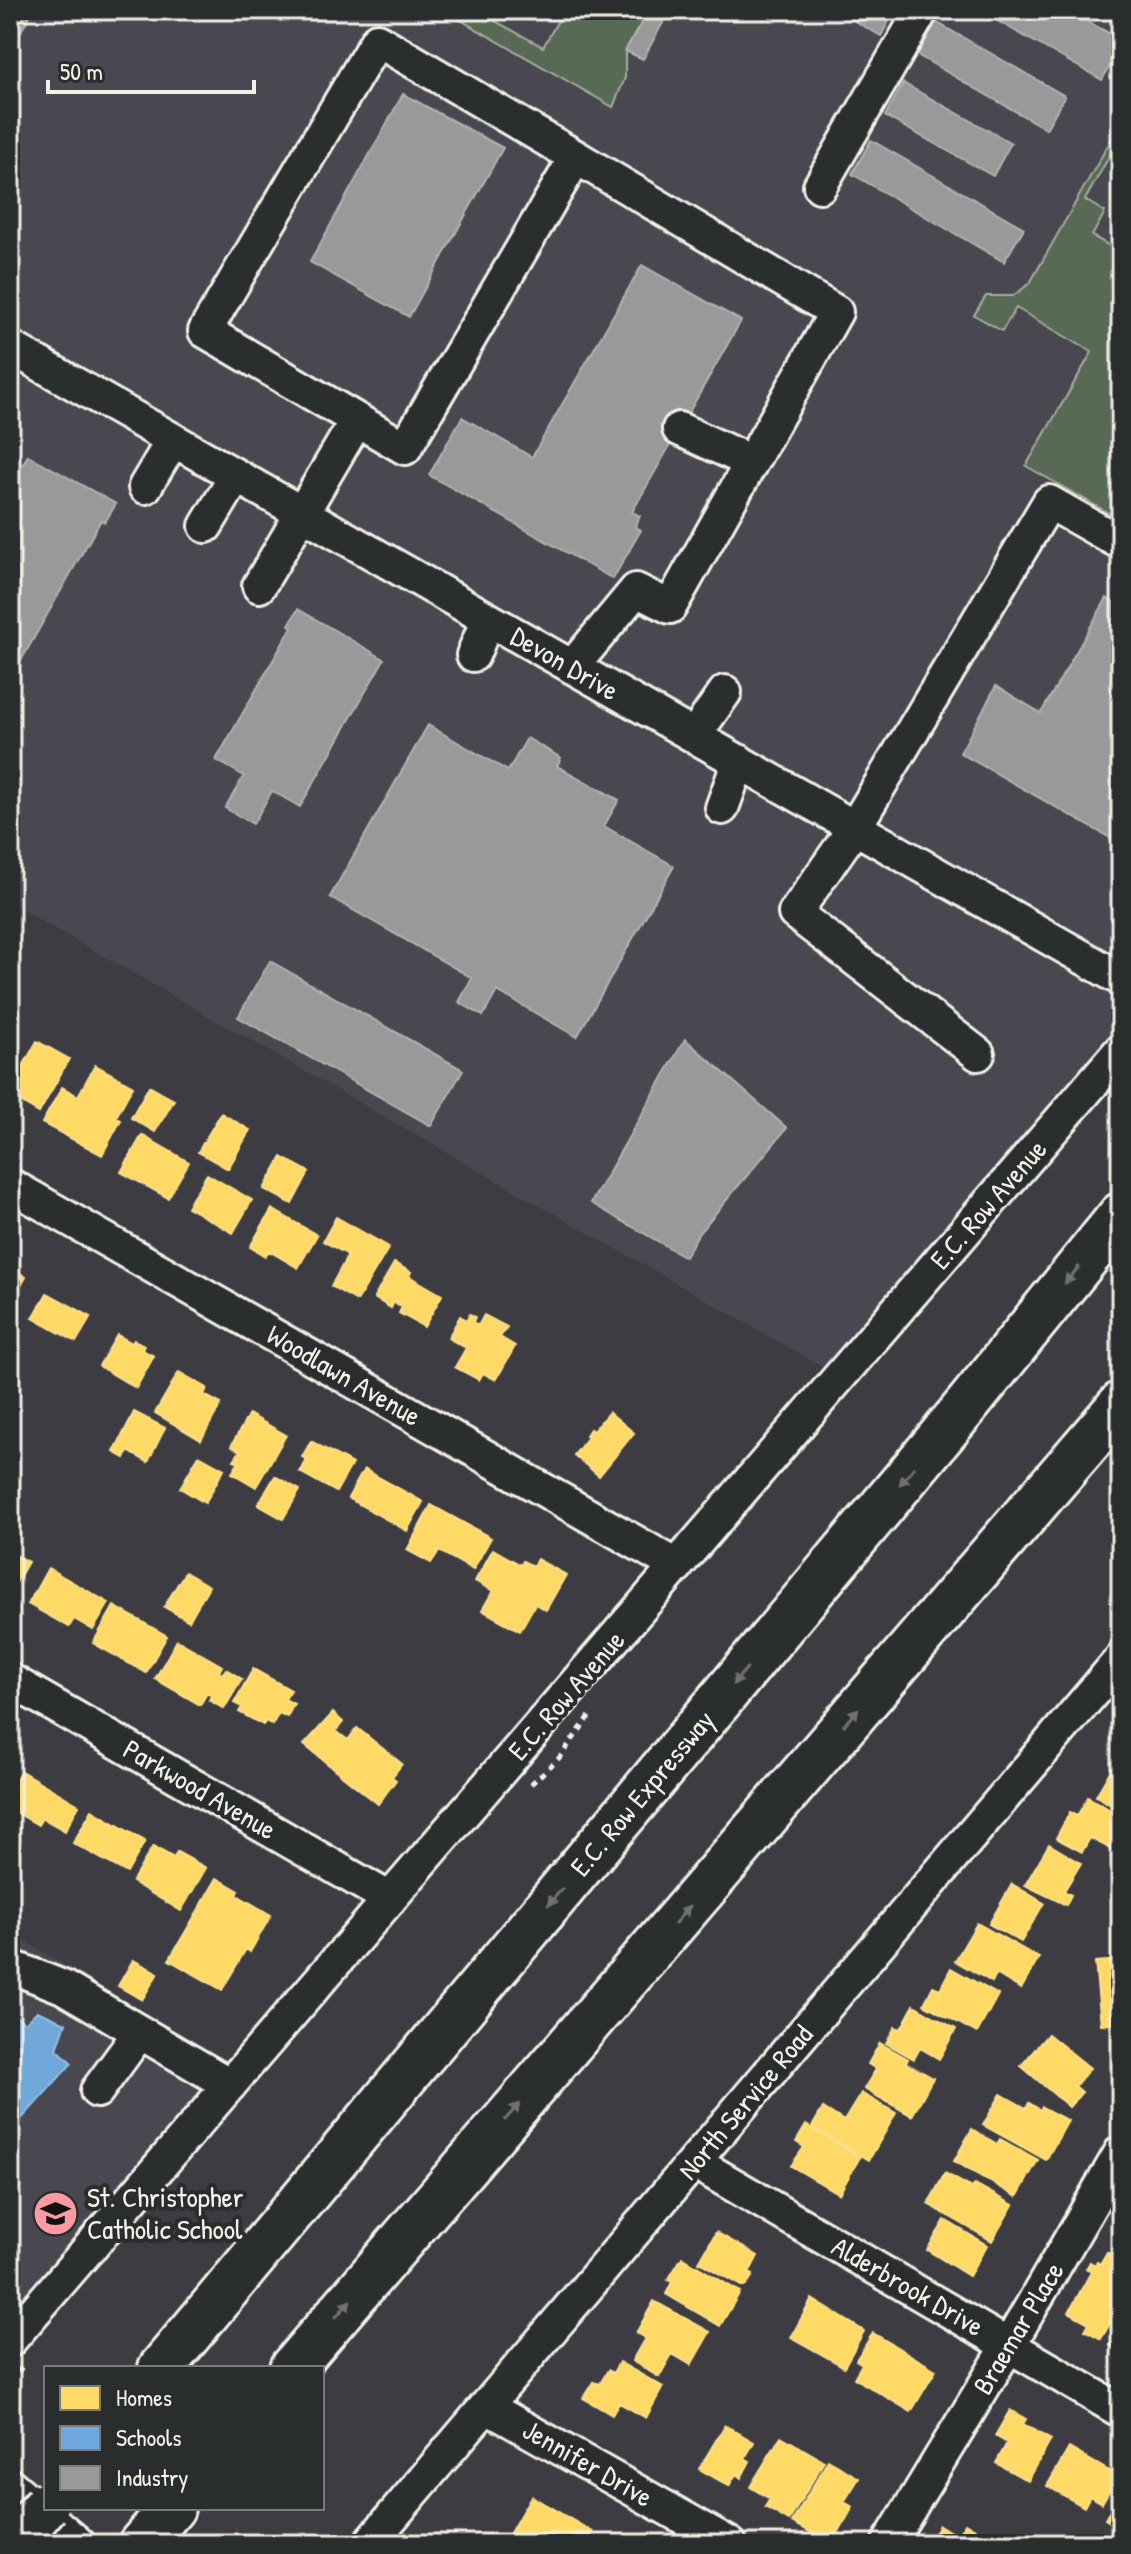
<svg xmlns="http://www.w3.org/2000/svg" width="1131" height="2554" viewBox="0 0 1131 2554" font-family="'Patrick Hand',sans-serif">
	<style>
		.built { fill: #494650 }
		.green { fill: #596b54; stroke: #a6ae9e; stroke-width: 2 }
		.homes { fill: #ffd966; stroke: #fce08d; stroke-width: 2 }
		.schools { fill: #6fa8dc; stroke: #97bee0; stroke-width: 2 }
		.industry { fill: #999; stroke: #b4b3b1; stroke-width: 2 }
		.lines { fill: none; stroke-linecap: round; stroke-linejoin: round }
		.minor-casing { stroke: #f4f1e8; stroke-width: 38 }
		.highway-casing { stroke: #f4f1e8; stroke-width: 50 }
		.path { stroke: #f4f1e8; stroke-width: 5; stroke-dasharray: 6 6; stroke-linecap: butt }
		.minor { stroke: #2a2d2e; stroke-width: 32 }
		.highway { stroke: #2a2d2e; stroke-width: 44 }
		.highway-bridge-casing { stroke: #f4f1e8; stroke-width: 50; stroke-linecap: butt }
		.highway-bridge { stroke: #2a2d2e; stroke-width: 44 }
		.oneway { fill: #71726f }
		.labels { text-anchor: middle; stroke-width: 8; stroke-linejoin: round; paint-order: stroke }
		.street-label { font-size: 28px; fill: #f4f1e8; stroke: #2a2d2e }
		.poi-label { font-size: 28px; fill: #f4f1e8; stroke: #2a2d2e; text-anchor: start }
	</style>
	<rect width="100%" height="100%" fill="#3c3c42"/>
	<filter id="ink" filterUnits="userSpaceOnUse"><feTurbulence type="fractalNoise" baseFrequency=".0125" numOctaves="2"/><feDisplacementMap in="SourceGraphic" scale="16" xChannelSelector="R" yChannelSelector="G"/><feConvolveMatrix kernelMatrix="1 2 1 2 8 2 1 2 1" color-interpolation-filters="sRGB"/></filter>
	<g filter="url(#ink)">
		<path class="built" d="M10,10h1111v1021l-293,339 -818,-467z
			M10,1932l207,124 10,3 15,-5 -232,264z"/>
		<path class="green" d="M443,10h32l68,37 21,-37h85l-24,41v27l-12,29z
			M1121,122v13l-36,65 20,12 -13,24 29,16v268l-95,-54 66,-114 -76,-44 -14,23 -28,-16 12,-19h27l17,-13z"/>
		<path class="homes" d="M37,1041l32,18 -30,54 -29,-17v-21l6,-11 6,4z
			M95,1065l38,21 -17,31 5,3 -19,35 -60,-32 20,-36 16,9z
			M149,1086l25,14 -19,32 -24,-14z
			M221,1113l29,17 -22,39 -30,-17z
			M142,1135l47,27 -21,36 -47,-26z
			M282,1157l27,15 -17,32 -28,-15z
			M207,1174l45,26 -19,33 -46,-26z
			M272,1209l45,26 -19,33 -29,-17 -4,5 -15,-9z
			M336,1217l53,30 -32,54 -26,-15 17,-31 -25,-14z
			M394,1263l17,9 -2,4 33,19 -18,32 -25,-14 3,-6 -8,-5 -3,6 -17,-10z
			M10,1267l16,10 -15,26 -1,-1z
			M47,1293l44,24 -15,25 -43,-24z
			M470,1314l5,3 -2,5 5,4 6,-11 23,12 -7,10 15,9 -19,34 -13,-7 -4,7 -24,-13 11,-19 -18,-10 12,-22 7,4z
			M117,1335l15,8 2,-3 10,5 -2,5 12,6 -18,32 -37,-22z
			M179,1372l28,16 -3,7 17,9 -20,36 -46,-27z
			M134,1412l31,16 -17,34 -20,-11 -3,7 -11,-6z
			M609,1412l25,21 -35,43 -25,-21 14,-18 -2,-2 4,-6 3,2z
			M249,1414l37,21 -30,52 -24,-14 7,-11 -5,-2 6,-9 -9,-5z
			M311,1441l41,23 -16,28 -36,-20 7,-12 -5,-3z
			M199,1455l25,14 -19,34 -25,-15z
			M364,1469l59,33 -16,29 -59,-33z
			M275,1476l25,14 -17,29 -25,-14z
			M431,1505l60,33 -18,32 -34,-19 -8,12 -24,-13z
			M493,1549l28,16 2,-4 10,5 4,-7 29,16 -20,35 -11,-6 -15,27 -38,-21 11,-19 -18,-10z
			M10,1552l18,10 -18,31z
			M48,1568l61,35 -16,27 -19,-11 -5,8 -41,-23z
			M185,1572l24,14 -20,35 -25,-14z
			M114,1606l53,30 -21,37 -53,-30z
			M177,1640l45,26 -3,6 3,2 4,-5 16,10 -18,30 -15,-9 2,-4 -4,-3 -7,12 -45,-26z
			M253,1669l38,21 -6,9 9,5 -7,13 -8,-4 -7,12 -6,-4 -3,4 -24,-13 3,-5 -8,-4z
			M333,1713l10,9 -7,9 12,9 9,-12 45,36 -10,13 4,3 -18,24 -74,-59z
			M1121,1752v59l-25,-15z
			M21,1771l58,34 -14,26 -23,-13 -4,7 -28,-16v-19z
			M1088,1797l33,19v25l-6,10 -25,-13 -8,14 -26,-14 14,-26 7,4z
			M92,1810l53,31 -18,32 -54,-30z
			M1049,1844l32,19 -17,28 7,4 -5,10 -41,-20z
			M153,1846l21,12 3,-6 29,16 -25,43 -49,-29z
			M217,1878l22,13 -2,4 34,20 -21,37 -4,-3 -24,41 -53,-30z
			M1012,1884l32,19 -23,39 -32,-18z
			M977,1923l62,35 -18,31 -25,-15 -4,8 -37,-21z
			M133,1960l25,13 -16,27 -24,-14z
			M1121,1960l-1,63 -19,2 -6,-63z
			M951,1968l47,27 -21,38 -53,-29 9,-18 7,3z
			M914,2005l42,24 -17,30 -19,-11 -6,11 -28,-16 9,-16 6,2z
			M1048,2034l42,34 -15,18 7,6 -13,15 -48,-41z
			M880,2043l28,16 -2,4 27,15 -21,38 -48,-27 12,-20 -8,-5z
			M861,2093l35,20 -27,47 -57,-33 11,-19 21,13z
			M1001,2094l25,14 3,-5 11,7 2,-3 26,14 -22,39 -63,-35z
			M806,2125l54,32 -21,37 -48,-28 13,-19 -8,-5z
			M972,2129l25,15 3,-5 38,21 -21,37 -63,-36z
			M945,2173l27,15 3,-4 38,21 -21,36 -64,-37z
			M945,2220l42,25 -18,31 -42,-26z
			M716,2232l42,24 -9,17 4,2 -7,11h-5l-42,-24z
			M1107,2252l14,8 -7,12 7,4v29l-20,34 -16,-9 4,-7 -20,-11 22,-40 -5,-3 4,-7 5,3 2,-3 3,2z
			M682,2257l58,35 -20,34 -54,-32 6,-12 -4,-2z
			M812,2299l52,32 -20,36 -53,-30z
			M654,2301l56,31 -19,33 -19,-11 -13,23 -27,-16 13,-23 -9,-5z
			M1121,2324v27l-11,-6z
			M873,2333l63,37 -25,42 -57,-34 8,-14 -6,-4z
			M619,2362l44,25 -17,31 -27,-15 -7,12 -29,-17 10,-16 7,2 8,-14 5,3z
			M1010,2410l16,9 -3,5 28,16 -23,41 -32,-18 11,-20 -12,-7z
			M725,2425l29,17 -9,16 5,3 -9,17 -5,-4 -7,12 -30,-17z
			M781,2436l43,25 -35,60 -24,-14 5,-8 -20,-12z
			M1069,2448l49,28 -16,27 -12,-7 -6,11 -37,-21z
			M828,2460l31,18 -15,24 9,5 -21,37 -40,-22z
			M1121,2490v38l-16,-9z
			M531,2496l62,36 -7,12h-73l-7,-4z
			M965,2523l17,10 -6,11h-48l11,-19 18,11z"/>
		<path class="schools" d="M10,2011l15,12 12,-12 29,12 -9,26 15,14 -62,69z"/>
		<path class="industry" d="M10,10h23l-23,41z
			M649,10h21l-27,49 -18,-8z
			M835,10h60l-14,26z
			M978,10h89l47,26 -3,6 10,5 -19,33z
			M936,22l129,74 -19,33 -129,-74z
			M903,83l108,60 -18,33 -108,-60z
			M403,94l100,54 -94,169 -99,-55z
			M871,140l153,88 -20,34 -152,-88z
			M642,265l99,56 -109,191 8,4 -5,11 6,3 -28,49 -184,-104 33,-58 70,40z
			M28,455l88,49 -11,18 -4,-2 -91,160v-215l9,5z
			M1107,598l14,9v237l-161,-91 36,-67 45,27z
			M298,609l86,50 -84,148 -28,-16 -19,33 -28,-16 19,-32 -28,-16 76,-133 -3,-2z
			M428,725l80,46 19,-33 34,20 -4,8 62,34 -15,26 70,40 -97,171 -80,-46 -14,25 -24,-14 13,-24 -142,-81z
			M270,961l193,109 -32,56 -193,-109z
			M685,1039l102,89 -89,106 -13,23 -94,-54z"/>
		<g class="lines">
			<defs>
				<path id="minor" d="M820,186l102,-176
					M10,347l1111,632
					M679,429l72,33
					M145,487l28,-47
					M206,526l30,-50
					M259,586l98,-166 -152,-89 172,-291 199,117 -171,291 -48,-28
					M473,655l15,-36
					M572,667l64,-77 34,17 166,-295 -260,-155
					M694,736l31,-44
					M722,808l17,-47
					M978,1054l-183,-141 60,-86 194,-325 72,41
					M10,1185l667,381
					M10,1680l380,219
					M10,1966l53,21 167,98
					M97,2091l43,-59
					M694,2162l427,249
					M10,2340l1111,-1290
					M487,2407l243,137
					M10,2485l69,59
					M369,2544l752,-885
					M888,2544l121,-199 112,-193"/>
				<path id="highway" d="M161,2368l807,-964 153,-189
					M292,2368l829,-964
					M141,2544l31,-36"/>
			</defs>
			<use href="#minor" class="minor-casing"/>
			<use href="#highway" class="highway-casing"/>
			<path class="path" d="M531,1784l28,-26 31,-42
				M10,2381l12,-14"/>
			<use href="#minor" class="minor"/>
			<use href="#highway" class="highway"/>
			<defs>
				<path id="highway-bridge" d="M13,2544l33,-39"/>
			</defs>
			<use href="#highway-bridge" class="highway-bridge-casing"/>
			<use href="#highway-bridge" class="highway-bridge"/>
		</g>
		<defs><path id="oneway-solid" d="M-6-.8H1V-3.2L6.5 0L1 3.2V.8H-6Z" transform="scale(2)"/></defs>
		<g class="oneway">
			<use href="#oneway-solid" transform="translate(1072 1275) rotate(129)"/>
			<use href="#oneway-solid" transform="translate(907 1476) rotate(130)"/>
			<use href="#oneway-solid" transform="translate(740 1676) rotate(130)"/>
			<use href="#oneway-solid" transform="translate(851 1717) rotate(-49)"/>
			<use href="#oneway-solid" transform="translate(555 1897) rotate(130)"/>
			<use href="#oneway-solid" transform="translate(682 1915) rotate(-49)"/>
			<use href="#oneway-solid" transform="translate(512 2112) rotate(-49)"/>
			<use href="#oneway-solid" transform="translate(343 2309) rotate(-49)"/>
		</g>
	</g>
	<defs>
		<symbol id="school-disc" viewBox="-11 -11 22 22"><circle r="9.5" fill="#ff9aa2" stroke="#2a2d2e"/><path d="M0-5L7-2L0 1L-7-2ZM-4 1L0 2.5L4 1V4Q0 6-4 4Z" fill="#111"/></symbol>
	</defs>
	<g fill-rule="evenodd">
		<use href="#school-disc" x="30" y="2188" width="51" height="51"/>
	</g>
	<g class="labels">
		<g class="street-label">
			<text transform="translate(565 663) rotate(30)" y="10">Devon Drive</text>
			<text transform="translate(988 1204) rotate(-49)" y="10">E.C. Row Avenue</text>
			<text transform="translate(344 1375) rotate(30)" y="10">Woodlawn Avenue</text>
			<text transform="translate(566 1695) rotate(-49)" y="10">E.C. Row Avenue</text>
			<text transform="translate(200 1789) rotate(30)" y="10">Parkwood Avenue</text>
			<text transform="translate(642 1793) rotate(-50)" y="10">E.C. Row Expressway</text>
			<text transform="translate(745 2102) rotate(-50)" y="10">North Service Road</text>
			<text transform="translate(908 2286) rotate(30)" y="10">Alderbrook Drive</text>
			<text transform="translate(1018 2328) rotate(-59)" y="10">Braemar Place</text>
			<text transform="translate(588 2463) rotate(30)" y="10">Jennifer Drive</text>
		</g>
		<g class="poi-label">
			<text x="87" y="2207">St. Christopher<tspan x="87" dy="32">Catholic School</tspan></text>
		</g>
	</g>
	<rect width="1131" height="2554" fill="none" stroke="#2a2d2e" stroke-width="40"/>
	<rect x="20" y="20" width="1091" height="2514" fill="none" stroke="#f4f1e8" stroke-width="3" filter="url(#ink)"/>
	<rect x="44" y="2366" width="280" height="144" fill="#2a2d2e" stroke="#7b7b78" stroke-width="2"/>
	<rect x="60" y="2386" width="40" height="24" fill="#ffd966" stroke="#7b7b78" stroke-width="2"/>
	<text x="116" y="2406" font-size="24" fill="#f4f1e8">Homes</text>
	<rect x="60" y="2426" width="40" height="24" fill="#6fa8dc" stroke="#7b7b78" stroke-width="2"/>
	<text x="116" y="2446" font-size="24" fill="#f4f1e8">Schools</text>
	<rect x="60" y="2466" width="40" height="24" fill="#999999" stroke="#7b7b78" stroke-width="2"/>
	<text x="116" y="2486" font-size="24" fill="#f4f1e8">Industry</text>
	<path d="M48 80v12h206v-12" fill="none" stroke="#f4f1e8" stroke-width="4"/>
	<text x="60" y="80" font-size="24" fill="#f4f1e8" stroke="#2a2d2e" stroke-width="6" paint-order="stroke">50 m</text>
</svg>
